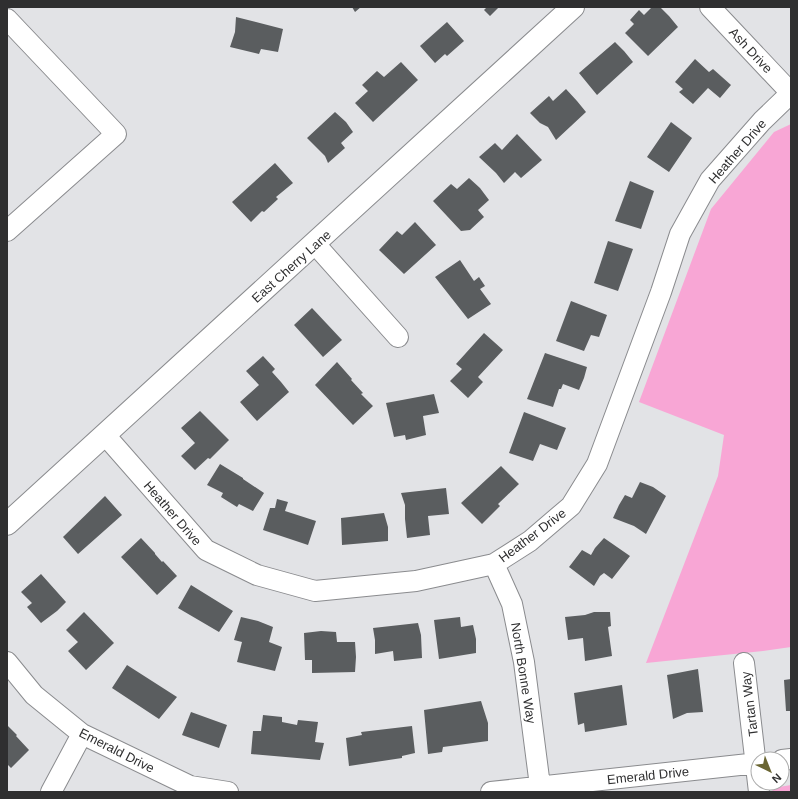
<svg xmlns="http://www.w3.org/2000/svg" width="798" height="799" viewBox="0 0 798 799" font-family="Helvetica,sans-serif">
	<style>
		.green { fill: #f8a6d5 }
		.building { fill: #5a5d5f }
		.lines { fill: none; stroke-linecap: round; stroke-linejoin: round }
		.minor-casing { stroke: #8a8b8e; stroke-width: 22 }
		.tertiary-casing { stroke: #8a8b8e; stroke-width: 24 }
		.minor { stroke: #fff; stroke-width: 20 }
		.tertiary { stroke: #fff; stroke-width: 22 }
		.labels { text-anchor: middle; stroke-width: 4; stroke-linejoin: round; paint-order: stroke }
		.street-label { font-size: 13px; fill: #2f2f30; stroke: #fff }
	</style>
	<rect width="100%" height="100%" fill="#e2e3e6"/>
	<path class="green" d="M791,124v523l-28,4 -117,12 72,-187 6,-41 -85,-33 72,-193 63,-77z
		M791,785v7h-19l1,-4z"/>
	<path class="building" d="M352,7h9l-6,5z
		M486,7h13l-9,9 -6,-6 2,-2z
		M652,7h8l9,9 9,11 -30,29 -23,-23 9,-9 -4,-4 9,-10 5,5z
		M236,17l47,12 -5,23 -17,-3 -2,5 -29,-7 5,-15z
		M447,22l17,19 -17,15 -2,-2 -10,9 -15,-17z
		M615,42l9,9 9,11 -36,33 -18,-22z
		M695,59l14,13 4,-3 18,16 -11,13 -12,-10 -15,16 -14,-12 4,-3 -8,-7z
		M401,62l17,18 -45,42 -18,-19 13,-12 -6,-6 15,-14 7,6z
		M566,89l11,12 9,11 -30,28 -8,-13 -8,-4 -10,-10 19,-17 4,5z
		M335,112l11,10 7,10 -12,11 4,5 -17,15 -3,-7 -18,-18z
		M671,122l21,16 -23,34 -22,-15z
		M517,134l25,26 -21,18 -6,-6 -11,11 -8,-10 -17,-16 16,-14 7,7z
		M275,163l18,20 -17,14 2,2 -14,13 -2,-1 -11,11 -19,-20z
		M469,178l11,10 9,12 -11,10 6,7 -14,13 -9,1 -28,-30 18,-17 6,5z
		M630,181l24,10 -13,38 -26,-8z
		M415,222l21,23 -32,29 -25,-24 18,-19 5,4z
		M608,241l25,8 -15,42 -24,-8z
		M460,260l14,21 5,-4 6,9 -5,3 11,15 -23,15 -33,-42z
		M571,301l36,14 -8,22 -8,-2 -7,16 -28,-10z
		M312,308l30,32 -19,17 -29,-32z
		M484,333l19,17 -25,27 5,5 -15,16 -18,-17 12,-12 -6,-5z
		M545,353l42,14 -3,11 -5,12 -16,-6 -2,5h-2l-6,18 -26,-8z
		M263,356l12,13 -3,3 9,10 8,10 -32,29 -17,-19 19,-17 -13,-14z
		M337,362l15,17 -1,1 12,13 -2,1 12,12 -20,19 -38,-40z
		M434,394l5,19 -16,3 3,19 -20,5 -1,-5 -11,2 -8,-34z
		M200,411l29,29 -19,19 -2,-1 -13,12 -14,-14 14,-13 -14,-15z
		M524,412l42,16 -9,22 -17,-6 -7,17 -24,-8z
		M220,464l23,14v1l21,14 -11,18 -14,-7 -2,3 -16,-10 2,-4 -16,-8z
		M501,466l18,18 -21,20 2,2 -18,18 -21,-21z
		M640,482l13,5 13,9 -20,38 -12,-8 -21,-8 6,-13 6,-10 7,3z
		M446,488l3,26 -21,2 2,19 -23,3 -2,-19v-14l-4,-12z
		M105,496l17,19 -44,39 -15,-17z
		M277,499l11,3 -3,9 31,10 -8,24 -45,-15 7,-22h5z
		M384,513l4,14v14l-46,4 -1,-27z
		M141,538l14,15v1l7,8 1,-1 14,15 -20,19 -36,-38z
		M604,538l26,18 -18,23 -8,-6 -4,3 -6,10 -25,-19 13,-17 9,5 4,-7z
		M41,574l25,28 -9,9 -16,12 -14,-16 5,-4 -11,-11z
		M191,585l42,26 -14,21 -41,-24z
		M84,612l30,31 -28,27 -18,-19 10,-9 -12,-12z
		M594,612h16l1,14 -3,1 4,29 -27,5 -2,-23 -15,2 -3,-23 20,-2z
		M241,617l17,4 15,6 -4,15 13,5 -7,24 -38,-9 5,-20 -8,-2z
		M460,617l1,10 12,-2 3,14v14l-37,6 -5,-39z
		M418,623l3,12 1,23 -28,3 -1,-10 -18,3v-14l-2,-12z
		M321,631l15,1 1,10h18l1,15 -1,15 -43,1v-13h-7l-1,-27z
		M127,665l50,32 -18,22 -47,-31z
		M698,669l5,43 -16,1 -14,6 -6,-44z
		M791,679v32h-5l-2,-31z
		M622,685l5,40 -42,7 -1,-9 -6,2 -4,-32z
		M481,701l7,22v18l-45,6 -1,5 -14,2 -4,-44z
		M191,712l36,13 -8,23 -37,-13z
		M263,715l19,2v5l15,3 1,-5 20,2 -3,20 9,1 -4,17 -69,-6 2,-23h8z
		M7,725l10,10 -1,1 13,14 -18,18 -4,-4z
		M412,726l3,27 -13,3v2l-53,8 -3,-28 16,-3 -1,-3z"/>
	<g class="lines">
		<defs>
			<path id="minor" d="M7,19l109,115 -109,97
				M315,244l83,93
				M105,435l101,115 51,25 58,16 101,-10 78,-17 36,-23 41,-35 26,-42 64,-172 19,-58 30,-54 52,-59 29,-28 -81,-86
				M494,564l18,40 12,58 16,124
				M7,662l27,33 48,39 108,52 38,6
				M744,663l15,129
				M782,760l9,-1
				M51,792l31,-58
				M491,792l267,-29"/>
			<path id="tertiary" d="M7,524l566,-517"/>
		</defs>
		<use href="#minor" class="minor-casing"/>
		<use href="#tertiary" class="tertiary-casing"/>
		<use href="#minor" class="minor"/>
		<use href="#tertiary" class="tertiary"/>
	</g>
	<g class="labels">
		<g class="street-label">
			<text transform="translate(751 50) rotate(47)" y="5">Ash Drive</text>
			<text transform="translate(737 151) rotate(-49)" y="5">Heather Drive</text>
			<text transform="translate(291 266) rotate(-42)" y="5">East Cherry Lane</text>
			<text transform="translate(173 513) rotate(49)" y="5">Heather Drive</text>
			<text transform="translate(532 535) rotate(-37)" y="5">Heather Drive</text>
			<text transform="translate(524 673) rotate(81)" y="5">North Bonne Way</text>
			<text transform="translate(749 704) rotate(-97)" y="5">Tartan Way</text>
			<text transform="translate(117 750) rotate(27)" y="5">Emerald Drive</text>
			<text transform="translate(648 775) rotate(-6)" y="5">Emerald Drive</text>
		</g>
	</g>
	<rect width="798" height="799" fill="none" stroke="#2f2f30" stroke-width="16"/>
	<g transform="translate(770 771) rotate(137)"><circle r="19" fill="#ffffff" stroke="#acacac"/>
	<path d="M0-3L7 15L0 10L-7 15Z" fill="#6a6532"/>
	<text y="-6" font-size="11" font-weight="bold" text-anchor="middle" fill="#2f2f30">N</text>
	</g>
</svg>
